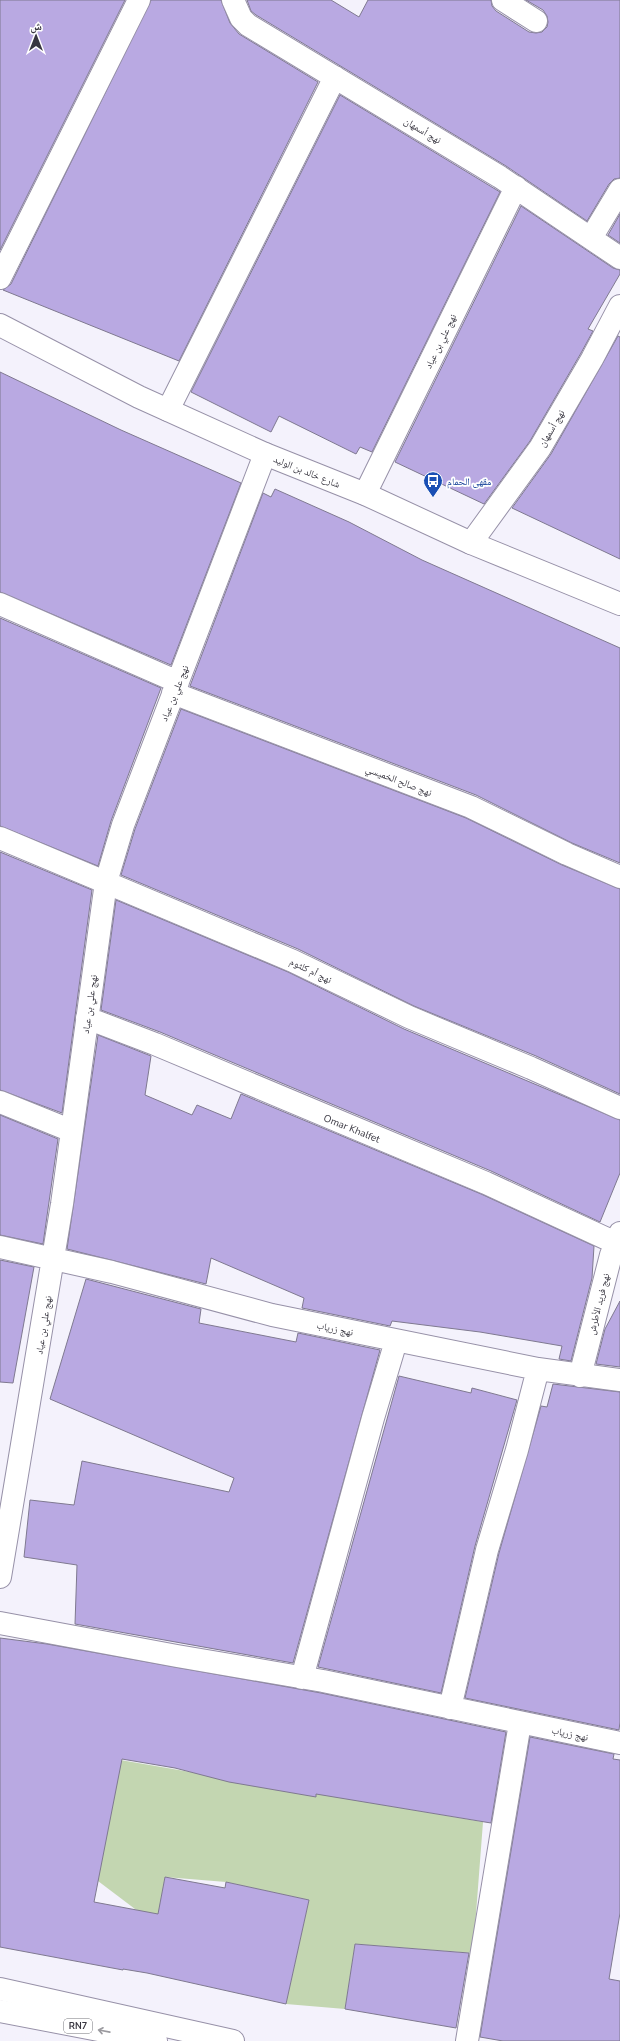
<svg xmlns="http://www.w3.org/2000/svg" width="620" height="2041" viewBox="0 0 620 2041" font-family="'Nunito Sans','Noto Naskh Arabic',sans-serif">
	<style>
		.green { fill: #c3d6b1 }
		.building { fill: #b9a9e2; stroke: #7f7990 }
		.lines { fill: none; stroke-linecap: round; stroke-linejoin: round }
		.minor-casing { stroke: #9791a8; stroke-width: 24 }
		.tertiary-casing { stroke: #9791a8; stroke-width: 24 }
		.primary-casing { stroke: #9791a8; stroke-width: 24 }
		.minor { stroke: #fff; stroke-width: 22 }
		.tertiary { stroke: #fff; stroke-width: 22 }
		.primary { stroke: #fff; stroke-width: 22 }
		.oneway { stroke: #9b9a9f }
		.labels { text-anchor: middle; stroke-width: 3.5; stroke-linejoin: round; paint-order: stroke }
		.shield { fill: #fff; stroke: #737279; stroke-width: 1 }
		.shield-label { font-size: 9px; font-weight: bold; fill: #37353f }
		.street-label { font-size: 10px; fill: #37353f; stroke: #fff }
		.transit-label { font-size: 10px; fill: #164399; stroke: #fff; text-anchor: start }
	</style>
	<rect width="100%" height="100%" fill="#f4f2fc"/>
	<path class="green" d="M85,1754l398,68 -10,131 -118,-9 -10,65 -59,-5 23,-104 -83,-18 -61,-5 -8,44 -22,-12 -37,-28z"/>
	<path class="building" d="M0,0h125l-125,250z
		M151,0h70l9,23 9,11 79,48 -139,279 -176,-71 8,-6z
		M247,0h84l28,17 9,-17h123l1,6 4,5 33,21 7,1 6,-1 5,-5 1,-5 -1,-6 -4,-6 -17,-10h94v178l-6,1 -5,5 -22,37 -81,-55 -250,-151 -5,-4z
		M340,95l160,97 -128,260 -12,-5 -4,7 -77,-38 -8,16 -80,-40z
		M521,206l92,62 7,2v4l-32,55 5,2 -12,22 -51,88 -46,63 -89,-42z
		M620,214v29l-12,-8z
		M618,336l2,1v222l-108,-51 39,-54z
		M0,372l121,58 120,53 -70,182 -171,-73z
		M275,489l74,33 73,38 198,88v215l-48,-20 -96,-48 -286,-109 73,-193 8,4z
		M0,618l161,70 -50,133 -13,45 -98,-40z
		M181,709l285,109 96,47 58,24v205l-84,-38 -122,-50 -116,-57 -177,-74 14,-46z
		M0,852l92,38 -30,223 -62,-23z
		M116,900l172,72 116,57 216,91v53l-20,49 -109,-51 -331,-139 -59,-22z
		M98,1035l53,21 -6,39 47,20 5,-10 34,14 10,-25 240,100 113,52 -2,32 -21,83 -12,-2 3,-13 -82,-14 -88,-11 -2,5 -88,-18 2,-10 -93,-40 -5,26 -139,-35z
		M0,1115l58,24 -15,105 -43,-9z
		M0,1260l34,7 -21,116 -13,-1z
		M86,1279l115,30 -2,14 97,19 2,-9 82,17 -87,313 -218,-39 2,-59 -53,-8 6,-57 44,5 8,-44 147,31 5,-14 -184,-79z
		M620,1301v66l-24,-3 9,-35z
		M399,1376l72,17 1,-5 45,12 -42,146 -34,147 -123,-26z
		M553,1384l67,8v330l-1,8 -154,-32 34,-145 42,-147 6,1z
		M0,1638l47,6 274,49 185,39 -15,91 -175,-29v3l-87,-15 -54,-14 -53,-9 -28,143 64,12 7,-37 60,11 1,-6 83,18 -23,104 -139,-31 -24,-4v1l-123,-23z
		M530,1737l84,17 -1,5 7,1v153l-11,66 11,2v60h-117l-23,-4z
		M355,1944l114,9 -13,75 -111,-19z"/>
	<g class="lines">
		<defs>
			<path id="minor" d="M233,0l8,18 7,7 252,152 120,81
				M503,0l33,21
				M591,238l29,-48
				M0,278l139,-278
				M168,410l167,-333
				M365,494l151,-307
				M471,543l69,-95 52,-89 28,-53
				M0,604l178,78
				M173,693l298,114 96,47 53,23
				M0,838l293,123 116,56 122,51 89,40
				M87,1018l68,26 331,139 130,60
				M0,1102l72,29
				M0,1247l112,25 160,43 266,54 82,11
				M580,1376l31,-121 9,-22
				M0,1577l62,-373 44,-322 17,-57 142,-371
				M0,1623l177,33 146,25 297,62
				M302,1678l71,-260 23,-77
				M450,1708l37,-158 30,-100 21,-81
				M0,1989l233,52
				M467,2041l53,-318"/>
			<path id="tertiary" d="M0,325l139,72 126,57 100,40 106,49 149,61"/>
			<path id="primary" d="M0,2011l156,30"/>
		</defs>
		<use href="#minor" class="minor-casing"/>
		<use href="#tertiary" class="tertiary-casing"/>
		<use href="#primary" class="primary-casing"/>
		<use href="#minor" class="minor"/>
		<use href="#tertiary" class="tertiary"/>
		<use href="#primary" class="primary"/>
	</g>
	<defs><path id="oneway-shaft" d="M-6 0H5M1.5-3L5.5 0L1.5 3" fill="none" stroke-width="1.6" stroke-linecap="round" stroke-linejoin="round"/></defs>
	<use class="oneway" href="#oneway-shaft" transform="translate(104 2031) rotate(-169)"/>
	<defs>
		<symbol id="bus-pin" viewBox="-11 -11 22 30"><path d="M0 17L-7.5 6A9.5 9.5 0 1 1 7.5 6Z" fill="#1a4fb4" stroke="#fff"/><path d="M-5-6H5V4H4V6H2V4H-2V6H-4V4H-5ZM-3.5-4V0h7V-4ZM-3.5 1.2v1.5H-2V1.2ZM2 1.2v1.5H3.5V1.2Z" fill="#fff"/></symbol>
	</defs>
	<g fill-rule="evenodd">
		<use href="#bus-pin" x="422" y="470" width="22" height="30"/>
	</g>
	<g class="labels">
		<rect class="shield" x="64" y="2019" width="28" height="14" rx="3"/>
		<g class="shield-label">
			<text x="78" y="2029">RN7</text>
		</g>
		<g class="street-label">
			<text transform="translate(423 130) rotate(31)" y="4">نهج أسمهان</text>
			<text transform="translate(440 341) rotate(-64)" y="4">نهج علي بن عياد</text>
			<text transform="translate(551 428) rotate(-59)" y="4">نهج أسمهان</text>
			<text transform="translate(307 471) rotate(22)" y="4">شارع خالد بن الوليد</text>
			<text transform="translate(174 693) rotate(-68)" y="4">نهج علي بن عياد</text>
			<text transform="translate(399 780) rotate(21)" y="4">نهج صالح الخميسي</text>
			<text transform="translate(311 970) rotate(26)" y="4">نهج أم كلثوم</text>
			<text transform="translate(89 1004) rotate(-82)" y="4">نهج علي بن عياد</text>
			<text transform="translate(352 1128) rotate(22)" y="4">Omar Khalfet</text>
			<text transform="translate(598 1304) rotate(-76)" y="4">نهج فريد الأطرش</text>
			<text transform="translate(43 1325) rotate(-81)" y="4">نهج علي بن عياد</text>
			<text transform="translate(335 1328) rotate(12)" y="4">نهج زرياب</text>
			<text transform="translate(570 1733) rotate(12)" y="4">نهج زرياب</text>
		</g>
		<g class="transit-label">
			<text x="447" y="485">مقهى الحمام</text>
		</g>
	</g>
	<g transform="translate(36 36)" stroke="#ffffff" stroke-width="3" paint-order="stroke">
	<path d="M0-3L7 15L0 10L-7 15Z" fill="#37353f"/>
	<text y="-6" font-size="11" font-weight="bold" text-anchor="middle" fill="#37353f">ش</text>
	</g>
</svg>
